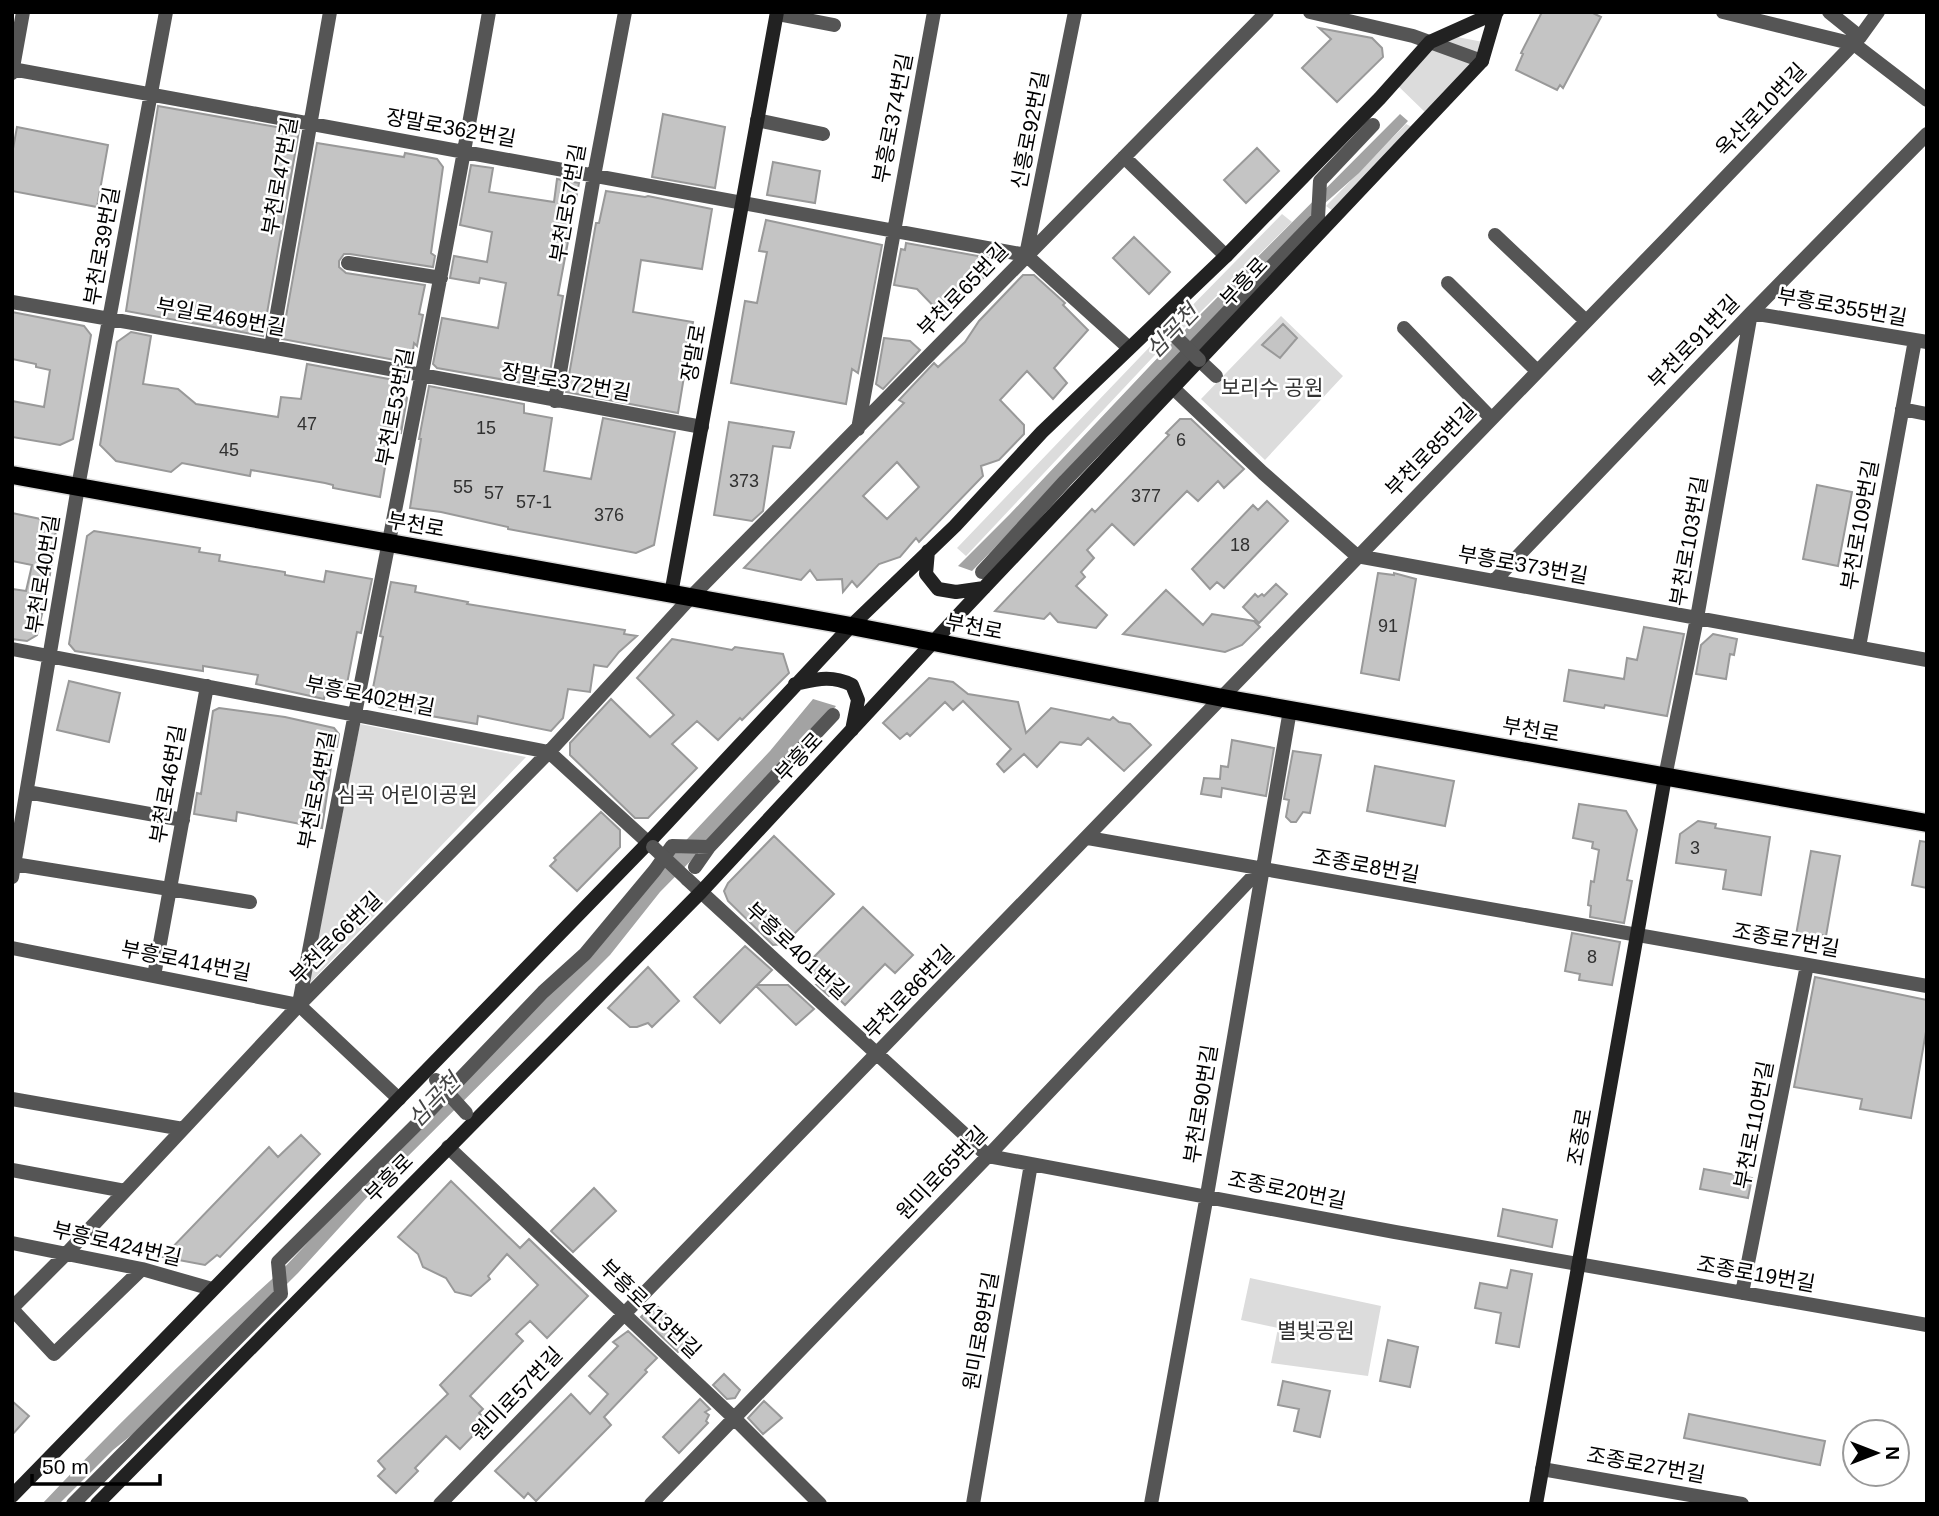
<svg xmlns="http://www.w3.org/2000/svg" width="1939" height="1516" viewBox="0 0 1939 1516" font-family="Helvetica,'Noto Sans KR',sans-serif">
	<style>
		.green { fill: #dcdcdc }
		.water { fill: #a3a3a3 }
		.building { fill: #c4c4c4; stroke: #999; stroke-width: 2; fill-rule: evenodd }
		.lines { fill: none; stroke-linecap: round; stroke-linejoin: round }
		.primary-casing { stroke: #dbdbdb; stroke-width: 21 }
		.street { stroke: #555; stroke-width: 14 }
		.secondary { stroke: #222; stroke-width: 14 }
		.primary { stroke: #000; stroke-width: 18 }
		.street-bridge { stroke: #555; stroke-width: 14 }
		.labels { text-anchor: middle; stroke-width: 5; stroke-linejoin: round; paint-order: stroke }
		.number-label { font-size: 18px; fill: #313131 }
		.street-label { font-size: 21px; fill: #000; stroke: #fff }
		.park-label { font-size: 21px; fill: #333; stroke: #fff }
		.water-label { font-size: 23px; font-style: italic; fill: #444; stroke: #fff }
	</style>
	<rect width="100%" height="100%" fill="#fff"/>
	<path class="green" d="M1447,35l36,7 -3,14 -51,60 -35,-34z
		M1406,124l10,5 -76,87 -14,-10z
		M1282,214l10,8 -108,106 -7,-7z
		M1281,316l62,60 -78,84 -64,-61z
		M1163,333l6,7 -203,216 -9,-8z
		M360,724l166,33 -217,227z
		M1250,1278l131,28 -13,70 -97,-13 7,-35 -37,-8z"/>
	<path class="water" d="M1400,114l8,7 -49,52 -35,31 -317,331 -35,36 -14,-5 52,-52 155,-164z
		M813,699l23,7 -38,46 -138,140 -50,63 -240,239 -72,79 -149,148 -36,29 -54,54h-17c77,-81 156,-158 239,-233l489,-520z"/>
	<path class="building" d="M1542,12h49l10,5 -38,71 -3,-3 -3,5 -41,-20 7,-16 -2,-1z
		M1319,28l53,10 10,10 1,9 -46,45 -35,-34 29,-29z
		M158,106l141,25 -36,205 -137,-25z
		M663,114l62,13 -10,61 -63,-11z
		M17,127l91,18 -11,62 -85,-16v-37z
		M317,143l87,14 1,-4 32,6 6,8 -12,86 4,3 -2,11 -83,-13h-6l-5,7v6l7,6 79,12 -6,29 4,1 -6,31 -3,-3 -3,20 -129,-24z
		M1257,148l22,23 -33,32 -22,-23z
		M773,162l47,9 -5,32 -48,-8z
		M471,165l22,3 -4,24 65,10 3,-23 22,4 -21,112 5,1 -14,82 -10,8 -102,-18 -4,-4 9,-46 56,10 8,-45 -26,-5 -1,5 -29,-5 4,-22 33,6 5,-30 -32,-7z
		M606,191l39,6 3,-1 64,13 -10,60 -61,-9 -8,52 60,10 -15,91 -112,-21 30,-169h3z
		M766,220l116,25 -24,128 -6,-4 -6,35 -115,-21 14,-82 12,2 10,-51 -8,-1z
		M1134,237l36,35 -21,22 -36,-36z
		M906,243l83,15 -3,17 -41,43 -28,-29 -23,-4 7,-36 4,1z
		M1023,275h11l31,28 -2,2 25,25 -34,38 13,15 -14,16 -26,-28 -27,29 24,25v9l-25,26 -18,6 2,10 -64,66 -3,-4 -16,19 -21,7 -22,23 -5,-6 -9,11 -1,-13 -25,1 -7,-10 -9,10 -57,-12 160,-165 -5,-3 35,-37 4,4 27,-25 14,-21zM897,462l22,25 -32,32 -24,-23z
		M12,312l72,14 7,9 -18,104 -13,6 -48,-8v-36l32,6 6,-37 -14,-3v-3l-24,-5z
		M1283,324l14,14 -17,20 -18,-13z
		M131,332l20,4 -8,48 35,5 18,15 82,13 3,-20 20,2 6,-35 87,16 13,18 -6,35 -10,-2 -11,66 -47,-9v-3l-8,-2 -74,-13 -1,6 -68,-13 -11,9 -55,-11 -16,-16 17,-103z
		M884,338l26,3 10,9 -37,39 -7,-5z
		M429,386l95,18v9l28,5 -8,53 47,8 12,-61 72,14 -21,113 -18,8 -128,-24v-2l-67,-15 -31,-4 11,-69h-2z
		M1180,419h11l53,50 -20,19 -6,-7 -20,20 -11,-10 -53,54 -22,-21 -25,26 7,8 -13,14 4,5 -9,9 31,29 -11,13 -38,-6 -8,-9 -6,6 -49,-8 97,-102 3,3 74,-77 -3,-2z
		M729,422l65,10 -4,16 -17,-2 -10,65 -11,10 -38,-6z
		M1817,485l35,7 -14,74 -35,-7z
		M1267,501l21,20 -64,67 -7,-6 -7,7 -18,-20 61,-64 5,5z
		M12,513l38,8 6,9 -8,59 -11,46 -10,6 -15,-2v-50l14,2 6,-26 -20,-4z
		M94,531l106,17 -1,4 21,3 -1,6 66,11v3l39,7 2,-11 46,8 -11,54 -4,-1 -12,62 -5,2 -15,-2 -1,5 -68,-15 2,-9 -55,-9v5l-128,-20 -6,-7 18,-108z
		M1378,573l16,2v-2l22,6 -17,101 -38,-7z
		M391,582l25,4 -1,6 53,10 -1,2 158,26 -1,4 13,2 -18,16 -12,15 -13,-2 -4,27 -22,-3 -5,29 -12,13 -73,-15 -1,8 -98,-17 -8,-9 12,-61 -3,-1z
		M1276,584l11,10 -28,29 -16,-16 12,-13 3,3 4,-3 2,2z
		M1166,590l37,35 9,-11 42,7 6,6 -18,18 -17,7 -102,-18z
		M1644,627l40,7 -17,82 -62,-11 -1,3 -40,-7 5,-31 55,9 3,-21 10,2z
		M1713,634l24,5 -3,16 -4,-1 -4,25 -30,-5 5,-29z
		M672,639l60,11 3,-3 48,7 6,19 -47,47 -2,-2 -22,22 -21,-19 -25,23 25,24 -49,50h-13l-65,-63v-12l41,-44 39,38 24,-22 -37,-37z
		M929,678l24,4 15,12 50,8 8,31 25,-25 59,12 3,-3 6,5 11,2 21,21 -27,26 -36,-33 -7,7 -21,-3 -23,25 -13,-13 -20,18 -7,-8 14,-15 -48,-48 -10,9 -8,-8 -35,34 -3,-3 -7,6 -17,-16z
		M69,681l51,12 -11,49 -52,-12z
		M219,708l66,9 49,11 5,6 -2,13h-3l-12,81 -85,-16 -1,9 -42,-7 3,-21 4,1 12,-83z
		M1232,740l42,8 -8,48 -44,-8 -1,9 -20,-3 3,-16 16,1 1,-13 7,1z
		M1293,751l28,4 -11,58 -7,-1 -7,10h-5l-5,-5 3,-17 -5,-1z
		M1375,766l79,15 -9,45 -78,-15z
		M1579,804l47,7 11,19 -10,50 5,1 -8,42 -34,-6 1,-11 -3,-1 3,-24 3,1 5,-32 -7,-2 1,-6 -20,-4z
		M601,812l19,18v17l-43,44 -27,-25 6,-6 -2,-2z
		M1698,821l18,3 -1,4 55,9 -9,58 -38,-6 3,-19 -50,-7 4,-29z
		M774,836l60,58 -50,50 -11,1 -45,-44 -4,-10 4,-8z
		M1920,841l7,1v46l-15,-3z
		M1811,851l29,5 -14,80 -5,-1 -1,5 -24,-5z
		M863,907l50,48 -18,18 -10,-9 -40,41 -12,-12 -4,3 -12,-11h8l-20,-19z
		M1572,933l48,9 -8,43 -33,-5 1,-6 -15,-3z
		M745,946l27,24 -15,15h31l26,24 -18,16 -40,-39 -36,37 -26,-26z
		M648,967l31,34 -27,26 -4,-4 -11,4h-7l-22,-19z
		M1815,977l112,23v26l-16,92 -51,-9 2,-10 -68,-12z
		M301,1135l19,19 -100,103 -3,-2 -12,10 -42,-8 106,-110 9,10z
		M1704,1169l48,9 -4,20 -48,-9z
		M451,1181l69,67 9,-9 59,57 -41,42 -17,-17 -14,13 7,7 -53,55 13,13 -4,4 8,8 -27,28 -14,-13 -31,32 3,3 -22,22 -18,-17 7,-7 -7,-8 70,-67 -8,-9 98,-100 -31,-31 -19,22 2,3 -19,17 -16,-4 -9,-14 -23,-11 -5,-13 -20,-17z
		M594,1188l22,23 -43,41 -22,-21z
		M1503,1209l54,11 -5,27 -54,-11z
		M1511,1270l21,4 -13,73 -23,-4 5,-30 -26,-5 5,-25 27,5z
		M654,1303l38,36 -14,13 -37,-35z
		M628,1331l29,27 -12,12 2,2 -43,45 7,8 -75,76 -8,-8 -4,5 -29,-27 76,-77 19,20 18,-20 -19,-18 29,-30 -5,-4z
		M1388,1340l30,7 -8,40 -30,-6z
		M724,1374l16,16 -5,8 -8,1 -14,-14z
		M1283,1381l47,10 -10,46 -26,-6 5,-22 -21,-4z
		M700,1399l10,10 -5,3 4,3 -3,6 2,2 -29,30 -16,-16z
		M12,1401l17,15 -17,19z
		M764,1401l18,17 -19,16 -15,-16z
		M1689,1414l136,27 -5,24 -136,-27z"/>
	<g class="lines">
		<defs>
			<path id="primary" d="M12,475l839,151 372,72 704,125"/>
		</defs>
		<use href="#primary" class="primary-casing"/>
		<path class="street" d="M1310,12l103,24 69,25
			M1723,12l131,32 73,56
			M1829,12l31,25
			M777,14l57,11
			M12,69l1014,186 103,93
			M12,73l11,-61
			M757,120l66,14
			M1124,157l102,99
			M1495,235l91,86
			M1026,255l49,-243
			M348,263l93,15
			M1448,283l89,88
			M12,302l259,45 431,80
			M1404,328l87,90
			M271,347l59,-335
			M1199,360l17,16
			M1173,388l90,85 94,83 570,104
			M555,401l39,-225 31,-164
			M1902,409l25,5
			M858,429l76,-417
			M982,572l83,-91 253,-263 2,-37 53,-56
			M1494,581l257,-268 176,-179
			M1859,647l56,-307
			M12,649l537,103 104,95
			M1665,777l32,-159 54,-305 176,29
			M27,792l156,28
			M1088,838l839,148
			M14,864l236,38
			M695,867l14,-20 124,-132
			M12,877l66,-390 88,-475
			M687,879l301,277 407,76 532,93
			M12,948l287,57 100,94
			M154,976l53,-290
			M299,1004c62,-331 132,-660 190,-992
			M12,1099l171,30
			M448,1147l287,272 85,85
			M12,1170l113,21
			M12,1243l130,26 70,20
			M1742,1293l65,-328
			M12,1308l55,-55 232,-248 250,-253 142,-155 576,-585
			M12,1309l42,45 88,-85
			M1542,1469l200,35
			M73,1504l208,-210 -3,-32 137,-136 128,-134 42,-38 70,-84 17,-24 37,1
			M440,1504l1230,-1269 190,-198 18,-25
			M651,1504l337,-348 273,-288
			M973,1504l58,-340
			M1151,1504l56,-309 83,-485"/>
		<path class="secondary" d="M928,551l-2,23 12,15 18,3 28,-4
			M671,594l106,-582
			M795,684c23,-5 36,-9 57,1l6,15 -6,30
			M12,1496l636,-653 203,-217 104,-100 87,-94 184,-176 154,-158 50,-56 67,-30
			M97,1504l604,-612 262,-282 519,-549 14,-48
			M1536,1504l129,-727"/>
		<use href="#primary" class="primary"/>
		<path class="street-bridge" d="M1170,331l29,29
			M653,847l34,32
			M436,1080l30,33"/>
	</g>
	<g class="labels">
		<g class="number-label">
			<text x="307" y="430">47</text>
			<text x="486" y="434">15</text>
			<text x="1181" y="446">6</text>
			<text x="229" y="456">45</text>
			<text x="744" y="487">373</text>
			<text x="463" y="493">55</text>
			<text x="494" y="499">57</text>
			<text x="1146" y="502">377</text>
			<text x="534" y="508">57-1</text>
			<text x="609" y="521">376</text>
			<text x="1240" y="551">18</text>
			<text x="1388" y="632">91</text>
			<text x="1695" y="854">3</text>
			<text x="1592" y="963">8</text>
		</g>
		<g class="street-label">
			<text transform="translate(1761 110) rotate(-46)" y="7">옥산로10번길</text>
			<text transform="translate(893 118) rotate(-79)" y="7">부흥로374번길</text>
			<text transform="translate(451 128) rotate(10)" y="7">장말로362번길</text>
			<text transform="translate(1030 130) rotate(-79)" y="7">신흥로92번길</text>
			<text transform="translate(280 176) rotate(-80)" y="7">부천로47번길</text>
			<text transform="translate(568 203) rotate(-80)" y="7">부천로57번길</text>
			<text transform="translate(102 246) rotate(-80)" y="7">부천로39번길</text>
			<text transform="translate(1244 282) rotate(-47)" y="7">부흥로</text>
			<text transform="translate(963 290) rotate(-46)" y="7">부천로65번길</text>
			<text transform="translate(1842 307) rotate(10)" y="7">부흥로355번길</text>
			<text transform="translate(221 317) rotate(10)" y="7">부일로469번길</text>
			<text transform="translate(1694 342) rotate(-46)" y="7">부천로91번길</text>
			<text transform="translate(694 353) rotate(-80)" y="7">장말로</text>
			<text transform="translate(566 382) rotate(10)" y="7">장말로372번길</text>
			<text transform="translate(395 407) rotate(-79)" y="7">부천로53번길</text>
			<text transform="translate(1431 450) rotate(-46)" y="7">부천로85번길</text>
			<text transform="translate(416 525) rotate(10)" y="7">부천로</text>
			<text transform="translate(1860 525) rotate(-80)" y="7">부천로109번길</text>
			<text transform="translate(1689 541) rotate(-80)" y="7">부천로103번길</text>
			<text transform="translate(1523 565) rotate(10)" y="7">부흥로373번길</text>
			<text transform="translate(43 574) rotate(-81)" y="7">부천로40번길</text>
			<text transform="translate(974 627) rotate(11)" y="7">부천로</text>
			<text transform="translate(370 696) rotate(11)" y="7">부흥로402번길</text>
			<text transform="translate(1531 730) rotate(10)" y="7">부천로</text>
			<text transform="translate(799 757) rotate(-47)" y="7">부흥로</text>
			<text transform="translate(168 784) rotate(-80)" y="7">부천로46번길</text>
			<text transform="translate(317 790) rotate(-79)" y="7">부천로54번길</text>
			<text transform="translate(1366 866) rotate(10)" y="7">조종로8번길</text>
			<text transform="translate(336 938) rotate(-45)" y="7">부천로66번길</text>
			<text transform="translate(1786 940) rotate(10)" y="7">조종로7번길</text>
			<text transform="translate(797 951) rotate(43)" y="7">부흥로401번길</text>
			<text transform="translate(186 961) rotate(11)" y="7">부흥로414번길</text>
			<text transform="translate(909 992) rotate(-46)" y="7">부천로86번길</text>
			<text transform="translate(1201 1104) rotate(-81)" y="7">부천로90번길</text>
			<text transform="translate(1754 1125) rotate(-79)" y="7">부천로110번길</text>
			<text transform="translate(1580 1137) rotate(-80)" y="7">조종로</text>
			<text transform="translate(942 1173) rotate(-46)" y="7">원미로65번길</text>
			<text transform="translate(389 1178) rotate(-45)" y="7">부흥로</text>
			<text transform="translate(1287 1190) rotate(11)" y="7">조종로20번길</text>
			<text transform="translate(117 1244) rotate(13)" y="7">부흥로424번길</text>
			<text transform="translate(1756 1274) rotate(10)" y="7">조종로19번길</text>
			<text transform="translate(650 1309) rotate(44)" y="7">부흥로413번길</text>
			<text transform="translate(981 1331) rotate(-80)" y="7">원미로89번길</text>
			<text transform="translate(517 1394) rotate(-46)" y="7">원미로57번길</text>
			<text transform="translate(1646 1465) rotate(10)" y="7">조종로27번길</text>
		</g>
		<g class="park-label">
			<text x="1272" y="395">보리수 공원</text>
			<text x="407" y="802">심곡 어린이공원</text>
			<text x="1316" y="1338">별빛공원</text>
		</g>
		<g class="water-label">
			<text transform="translate(1172 331) rotate(-46)" y="8">심곡천</text>
			<text transform="translate(434 1100) rotate(-46)" y="8">심곡천</text>
		</g>
	</g>
	<rect width="1939" height="1516" fill="none" stroke="#000000" stroke-width="28"/>
	<g transform="translate(1876 1453) rotate(90)"><circle r="33" fill="#ffffff" stroke="#999999" stroke-width="2"/>
	<path d="M0-5L12 26L0 18L-12 26Z" fill="#000000"/>
	<text y="-10" font-size="19" font-weight="bold" text-anchor="middle" fill="#000000">N</text>
	</g>
	<path d="M32 1474v10h128v-10" fill="none" stroke="#000000" stroke-width="3.5"/>
	<text x="42" y="1474" font-size="21" fill="#000000" stroke="#ffffff" stroke-width="5" paint-order="stroke">50 m</text>
</svg>
